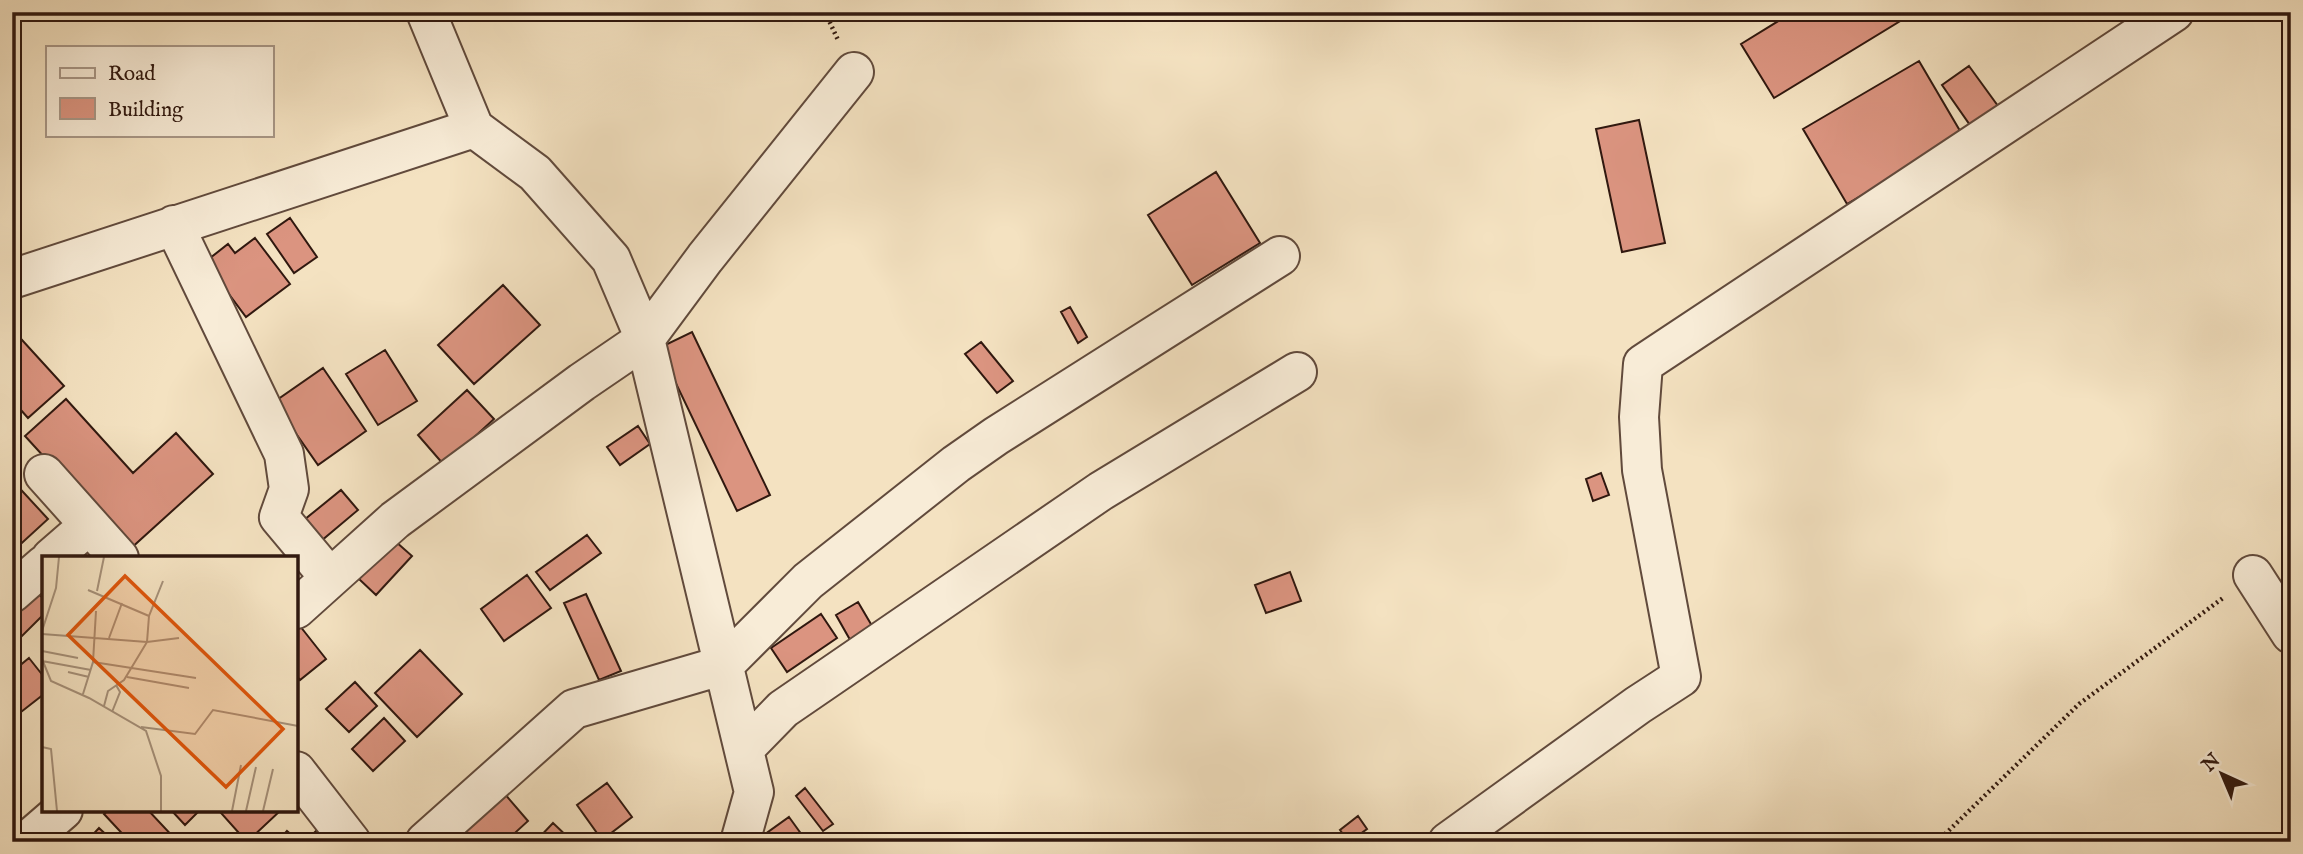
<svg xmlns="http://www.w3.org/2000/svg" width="2303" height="854" viewBox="0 0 2303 854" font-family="'IM FELL English',serif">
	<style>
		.building { fill: #db9480; stroke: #30180f; stroke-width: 2 }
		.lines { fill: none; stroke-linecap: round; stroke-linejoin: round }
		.minor-casing { stroke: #614a3c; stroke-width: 42 }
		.path { stroke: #30180f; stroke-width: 4.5; stroke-dasharray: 2 3.5; stroke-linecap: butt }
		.minor { stroke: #f8ecd7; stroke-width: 38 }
		.inset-road { fill: none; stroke: #a6917a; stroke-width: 2 }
		.view { fill: #df560c; fill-opacity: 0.15; stroke: #df560c; stroke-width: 3.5 }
		.inset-edge { fill: none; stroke: #30180f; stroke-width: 3.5 }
	</style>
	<rect width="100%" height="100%" fill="#f4e2c1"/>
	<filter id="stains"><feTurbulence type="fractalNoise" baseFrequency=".00286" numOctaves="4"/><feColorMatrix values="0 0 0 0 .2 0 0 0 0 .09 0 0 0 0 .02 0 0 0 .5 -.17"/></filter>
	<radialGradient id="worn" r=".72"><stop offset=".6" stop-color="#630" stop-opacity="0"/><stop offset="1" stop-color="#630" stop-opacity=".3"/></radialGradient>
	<path class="building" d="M1793,12h122l-141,86 -33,-54z
		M1919,61l44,75 -116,68 -44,-75z
		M1969,66l29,40 -28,19 -28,-40z
		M1639,120l26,123 -43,9 -26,-123z
		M1216,172l44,71 -68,42 -44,-70z
		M290,218l27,39 -23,16 -27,-39z
		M255,238l35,46 -44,33 -41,-55 23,-18 7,9z
		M503,285l37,40 -66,59 -36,-39z
		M1070,307l17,30 -9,6 -17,-31z
		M12,329l52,57 -36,32 -16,-18z
		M692,332l78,163 -33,16 -78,-163z
		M981,342l32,39 -16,12 -32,-39z
		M385,350l32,51 -39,24 -32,-51z
		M323,368l43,63 -48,34 -44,-63z
		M467,390l27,29 -50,46 -26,-30z
		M66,399l67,74 43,-40 37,41 -84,76 -104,-114z
		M638,426l12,18 -30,21 -13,-18z
		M1601,473l8,22 -16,6 -7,-22z
		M12,480l36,39 -36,33z
		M341,490l17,20 -37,31 -17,-21z
		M587,535l14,18 -51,37 -14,-18z
		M395,541l17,15 -36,39 -17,-16z
		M1290,572l11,29 -35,12 -11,-28z
		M527,575l24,33 -47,33 -23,-32z
		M33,589l11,10v15l-24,24 -8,-7v-21z
		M586,594l35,77 -22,9 -35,-77z
		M858,602l17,29 -22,14 -17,-30z
		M821,614l16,24 -50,34 -16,-24z
		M296,621l30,38 -26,21 -4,-5z
		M420,650l42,44 -45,43 -42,-44z
		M29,658l15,19v17l-32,25v-47z
		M355,682l22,24 -28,26 -23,-23z
		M384,718l21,23 -32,30 -21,-22z
		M607,783l25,34 -30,23 -25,-35z
		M805,788l28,36 -10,7 -27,-35z
		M504,793l24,28 -23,21h-39l-8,-10z
		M109,810h39l30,32h-48l-26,-28z
		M171,810h25l2,2 -13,13z
		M225,810h56l-34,32 -26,-29z
		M1358,816l9,13 -18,13 -9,-12z
		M789,817l18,25h-53z
		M553,823l20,19h-38z
		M323,824l17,18h-35z
		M99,828l15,14h-28z
		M287,831l12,10 -1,1h-21z"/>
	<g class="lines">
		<defs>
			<path id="minor" d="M426,12l48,116 61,45 76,86 34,80 109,453 -14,50
				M174,225l110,229 5,35 -10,28 51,61
				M12,279l462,-151
				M44,474l75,84
				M51,558l38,-33
				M2253,575l38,59
				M12,593l32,-28
				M296,609l99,-89 187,-138 63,-43 60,-81 149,-186
				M744,749l39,-40 318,-218 196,-119
				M296,771l55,71
				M26,842l37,-32
				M425,842l149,-133 150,-44 84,-84 148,-117 40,-28 284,-180
				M1448,842l190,-137 43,-28 -39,-207 -3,-53 4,-53 531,-352"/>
		</defs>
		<use href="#minor" class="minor-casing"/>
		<path class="path" d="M825,12l13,28
			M1937,842l142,-138 144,-106"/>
		<use href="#minor" class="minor"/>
	</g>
	<g transform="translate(42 556)">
		<rect width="256" height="256" fill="#f4e2c1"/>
		<path class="inset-road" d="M46,34l61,26M55,35l7,-34M0,75l14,-43 3,-31M0,78l105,8 32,-4M67,82l13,-35M0,95l36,7M0,103l9,22 38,17 57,33 15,45v35M0,105l49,9M51,106l103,16M26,116l21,5M85,121l62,11M41,138l10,-32 3,-51M62,150l4,-15 16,-11 23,-38 2,-26 14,-35M70,156l8,-20 -4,-7M99,171l54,7 18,-24 85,16M0,191l9,2 6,62M190,255l9,-46M204,255l10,-44M221,255l10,-42"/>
		<path class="view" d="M83,20l158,153 -57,58 -158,-152z"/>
		<rect width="256" height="256" class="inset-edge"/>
	</g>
	<rect width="2303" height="854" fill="none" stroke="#f4e2c1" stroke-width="42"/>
	<rect x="14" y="14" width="2275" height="826" fill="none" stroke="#30180f" stroke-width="3.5"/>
	<rect x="21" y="21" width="2261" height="812" fill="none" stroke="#30180f" stroke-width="2"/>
	<rect x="46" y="46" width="228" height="91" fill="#f8ecd7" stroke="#a89787" stroke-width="2"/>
	<rect x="60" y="68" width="35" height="10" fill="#f8ecd7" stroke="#a89787" stroke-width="2"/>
	<text x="108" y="80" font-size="21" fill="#30180f">Road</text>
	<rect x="60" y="98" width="35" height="21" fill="#db9480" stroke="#a89787" stroke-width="2"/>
	<text x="108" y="116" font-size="21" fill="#30180f">Building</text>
	<g transform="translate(2222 774) rotate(316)" stroke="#f8ecd7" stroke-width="5" paint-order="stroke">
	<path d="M0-5L12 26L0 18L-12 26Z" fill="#30180f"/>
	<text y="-10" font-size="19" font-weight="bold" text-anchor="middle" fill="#30180f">N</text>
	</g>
	<rect width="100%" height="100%" filter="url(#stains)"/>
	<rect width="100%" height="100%" fill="url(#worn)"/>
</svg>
